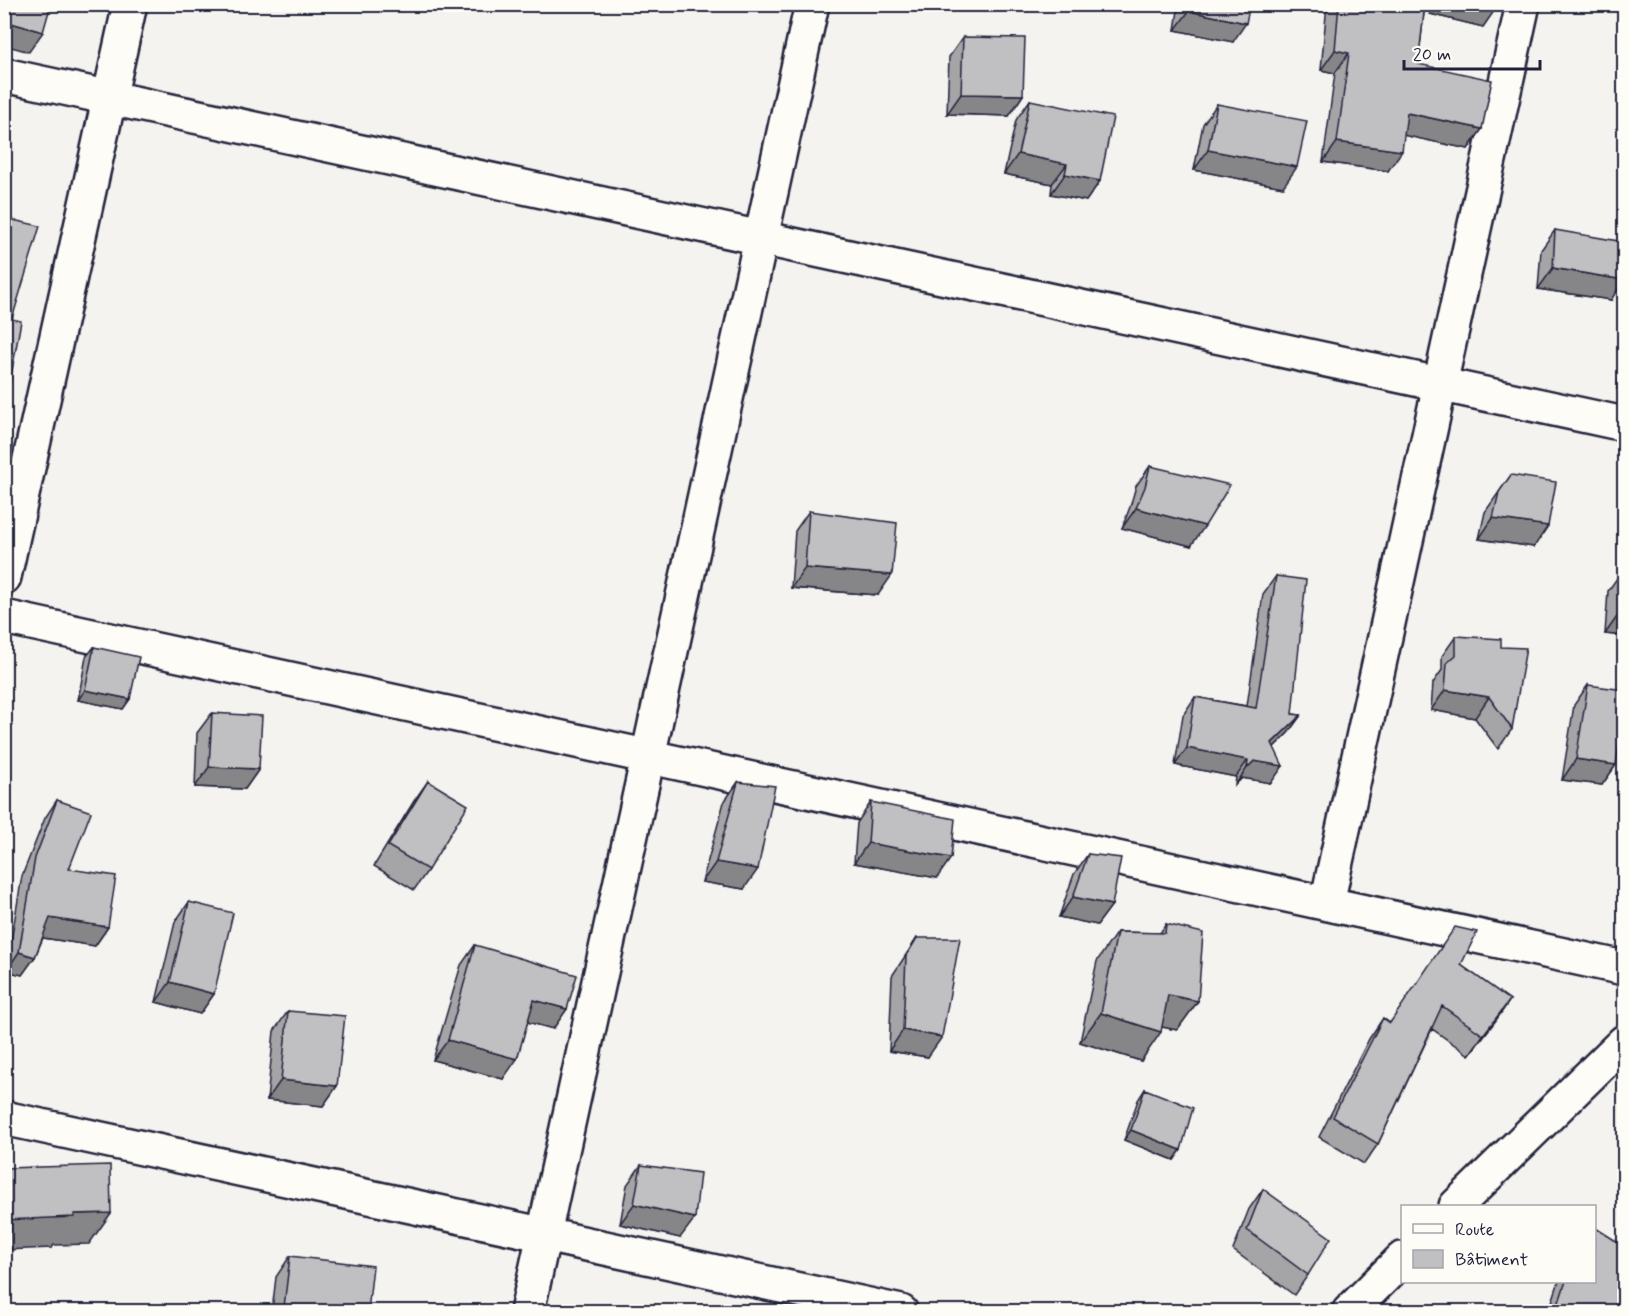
<svg xmlns="http://www.w3.org/2000/svg" width="1629" height="1316" viewBox="0 0 1629 1316" font-family="Mynerve,sans-serif">
	<style>
		.lines { fill: none; stroke-linecap: round; stroke-linejoin: round }
		.minor-casing { stroke: #22223b; stroke-width: 38 }
		.minor { stroke: #fdfcf7; stroke-width: 33 }
		.wall { fill: #a5a4a7; stroke: #22223b; stroke-width: 1.5 }
		.shaded-wall { fill: #868688; stroke: #22223b; stroke-width: 1.5 }
		.building { fill: #c0bfc2; stroke: #22223b; stroke-width: 1.5 }
	</style>
	<rect width="100%" height="100%" fill="#f4f3ef"/>
	<filter id="ink" filterUnits="userSpaceOnUse"><feTurbulence type="fractalNoise" baseFrequency=".0167" numOctaves="2"/><feDisplacementMap in="SourceGraphic" scale="12" xChannelSelector="R" yChannelSelector="G"/><feConvolveMatrix kernelMatrix="1 2 1 2 8 2 1 2 1" color-interpolation-filters="sRGB"/></filter>
	<g filter="url(#ink)">
		<g class="lines">
			<defs>
				<path id="minor" d="M4,75l1620,349
					M4,577l126,-573
					M4,617l1620,351
					M1327,903l196,-899
					M4,1118l897,194
					M1456,1206l168,-164
					M527,1312l285,-1308
					M1349,1312l53,-53"/>
			</defs>
			<use href="#minor" class="minor-casing"/>
			<use href="#minor" class="minor"/>
		</g>
		<path class="wall" d="M1179,4h71l-17,38 -58,-12z
			M1327,4h98l-7,60 64,65 -14,20 -64,-14 -16,36 -65,-9 12,-89 -14,-3z
			M1433,4h65l-15,23 -53,-13z
			M963,37l60,58 -14,21 -62,-2 2,-57z
			M1030,100l70,81 -14,20 -35,-7 1,-10 -48,-10 12,-54z
			M1217,104l66,83 -89,-17 9,-46z
			M1555,230l56,70 -73,-11 3,-39z
			M1624,349v42l-7,-2z
			M1150,466l41,80 -69,-18 8,-21 6,-21z
			M1511,475l23,72 -55,-8 6,-27z
			M809,511l69,84 -87,-7 4,-57z
			M1622,571l2,1v64l-19,-2 3,-43z
			M1276,576l16,138 9,1 -13,18 -14,14 -3,36 -29,-5 -7,7 1,-8 -61,-12 8,-50 12,-18 52,9 16,-112z
			M1456,636l45,11 11,82 -14,20 -23,-31 -44,-8 2,-27 9,-13v-14z
			M94,647l36,52 -7,10 -45,-9 8,-43z
			M1588,685l28,80 -14,20 -40,-5 12,-75z
			M212,713l47,56 -14,20 -50,-2 2,-54z
			M428,781v89l-14,20 -40,-24 40,-65z
			M738,782l6,107 -42,-7 22,-80z
			M57,800l12,69 39,58 -13,19 -52,-8 -8,19 -13,18 -16,-4 16,-95 23,-58z
			M871,802l66,76 -83,-15 3,-40z
			M1088,854l24,51 -15,20 -38,-8 15,-43z
			M189,902l25,92 -14,20 -44,-12 19,-80z
			M1166,924l32,77 -21,29 -15,-3 -21,34 -61,-19 17,-81 20,-29 43,1z
			M917,938l11,119 -39,-6 3,-75z
			M475,945l92,64 -14,20 -25,-7 -25,57 -70,-19 28,-95z
			M1461,965l49,35 -14,20 -27,35 -37,-26 -54,115 -14,20 -45,-27 50,-98 14,-21 6,5z
			M288,1011l49,75 -14,20 -56,-6 7,-69z
			M1145,1089l36,61 -7,10 -50,-20 14,-40z
			M641,1165l39,73 -60,-14 7,-39z
			M1263,1189l45,86 -14,20 -61,-45 16,-41z
			M290,1256l78,55h-96l4,-34z
			M1559,1281h35l30,30h-75z"/>
		<path class="shaded-wall" d="M1437,4h50l10,3 -14,20 -53,-13z
			M1189,11l57,12 -13,19 -58,-12z
			M4,21l39,11 -14,20 -25,-7z
			M1335,50l14,3 -14,20 -14,-3z
			M961,94l62,1 -14,21 -62,-2z
			M1407,113l75,16 -14,20 -75,-16z
			M1337,142l65,9 -14,20 -65,-9z
			M1208,150l89,17 -14,20 -89,-17z
			M1018,154l49,10 -15,20 -48,-10z
			M1065,174l35,7 -14,20 -35,-7z
			M1553,268l71,12 -13,20 -73,-11z
			M1624,379v12l-7,-2z
			M1136,508l69,18 -14,20 -69,-18z
			M1493,518l55,8 -14,21 -55,-8z
			M805,568l87,7 -14,20 -87,-7z
			M1619,614h5v22l-19,-2z
			M85,690l45,9 -7,10 -45,-9z
			M1445,690l44,7 -14,21 -44,-8z
			M1301,715l-13,18 -28,28 12,-18z
			M1187,748l61,12 -12,17 -61,-12z
			M1576,759l40,6 -14,20 -40,-5z
			M1254,761l29,5 -12,17 -29,-5 -7,7 12,-17z
			M209,767l50,2 -14,20 -50,-2z
			M868,843l83,15 -14,20 -83,-15z
			M716,862l42,7 -14,20 -42,-7z
			M1073,897l39,8 -15,20 -38,-8z
			M50,918l58,9 -13,19 -58,-9z
			M19,952l16,5 -13,18 -16,-4z
			M170,982l44,12 -14,20 -44,-12z
			M1168,995l30,6 -21,29 -30,-6z
			M534,1000l33,9 -14,20 -33,-9z
			M1510,1000l-14,20 -27,35 14,-20z
			M1101,1013l60,19 -20,29 -61,-19z
			M903,1030l39,7 -14,20 -39,-6z
			M448,1040l69,19 -14,20 -70,-19z
			M281,1080l56,6 -14,20 -56,-6z
			M1131,1130l50,20 -7,10 -50,-20z
			M634,1204l61,14 -15,20 -60,-14z
			M111,1213l-22,31 -35,1 -2,3 -48,2v-30l70,-6z
			M284,1307l38,4h-41z"/>
		<path class="building" d="M4,4h47l-8,28 -39,-11z
			M1190,4h60l-4,19 -57,-12z
			M1339,4h86l-7,60 74,16 -10,49 -75,-16 -5,38 -65,-9 12,-89 -14,-3z
			M1487,4h11l-1,3z
			M963,37l62,1 -2,57 -62,-1z
			M1030,100l83,17 -13,64 -35,-7 2,-10 -49,-10z
			M1217,104l90,17 -10,46 -89,-17z
			M4,218l36,8 -28,93 9,2 -17,94z
			M1555,230l69,12v38l-71,-12z
			M1150,466l80,19 -25,41 -69,-18 9,-21z
			M1511,475l45,7 -8,44 -55,-8 6,-26z
			M809,511l88,12 -5,52 -87,-7z
			M1622,571l2,1v42h-5z
			M1276,576l30,4 -14,134 9,1 -29,28 11,23 -29,-5 -7,7 1,-8 -61,-12 8,-51 61,11z
			M1456,636l45,3v8l25,1 -14,81 -23,-32 -44,-7 2,-27 9,-8z
			M94,647l45,10 -9,42 -45,-9z
			M1588,685l36,5v19l-8,56 -40,-6z
			M212,713l50,3 -3,53 -50,-2z
			M428,781l40,24 -40,65 -40,-24z
			M738,782l37,4 -17,83 -42,-7z
			M57,800l34,12 -22,57 47,7 -8,51 -58,-9 -15,39 -16,-5 16,-94z
			M871,802l84,17 -4,39 -83,-15z
			M1088,854l33,4 -9,47 -39,-8z
			M189,902l44,11 -19,81 -44,-12z
			M1166,924l37,9 -5,68 -30,-6 -7,37 -60,-19 16,-81 48,1z
			M1455,927l22,5 -16,33 49,35 -27,35 -41,-29 -64,138 -45,-27 50,-99 7,5z
			M917,938h43l-18,99 -39,-7 3,-74z
			M475,945l102,30 -10,34 -33,-9 -17,59 -69,-19z
			M288,1011l57,5 -8,70 -56,-6z
			M1145,1089l48,19 -12,42 -50,-20z
			M110,1165l1,48 -37,1v3l-70,3v-52z
			M641,1165l59,8 -5,45 -61,-14z
			M1263,1189l68,49 -23,37 -61,-45z
			M1594,1227l30,19v65h-68l10,-30h28z
			M290,1256l83,10 -5,45h-46l-38,-4z"/>
	</g>
	<rect width="1629" height="1316" fill="none" stroke="#fdfcf7" stroke-width="24"/>
	<rect x="12" y="12" width="1605" height="1292" fill="none" stroke="#22223b" stroke-width="2" filter="url(#ink)"/>
	<rect x="1401" y="1205" width="195" height="78" fill="#fdfcf7" stroke="#a5a5ac" stroke-width="1.5"/>
	<rect x="1413" y="1224" width="30" height="9" fill="#fdfcf7" stroke="#a5a5ac" stroke-width="1.5"/>
	<text x="1455" y="1235" font-size="18" fill="#22223b">Route</text>
	<rect x="1413" y="1250" width="30" height="18" fill="#c0bfc2" stroke="#a5a5ac" stroke-width="1.5"/>
	<text x="1455" y="1265" font-size="18" fill="#22223b">Bâtiment</text>
	<path d="M1404 60v9h136v-9" fill="none" stroke="#22223b" stroke-width="3"/>
	<text x="1413" y="60" font-size="18" fill="#22223b" stroke="#fdfcf7" stroke-width="4.5" paint-order="stroke">20 m</text>
</svg>
